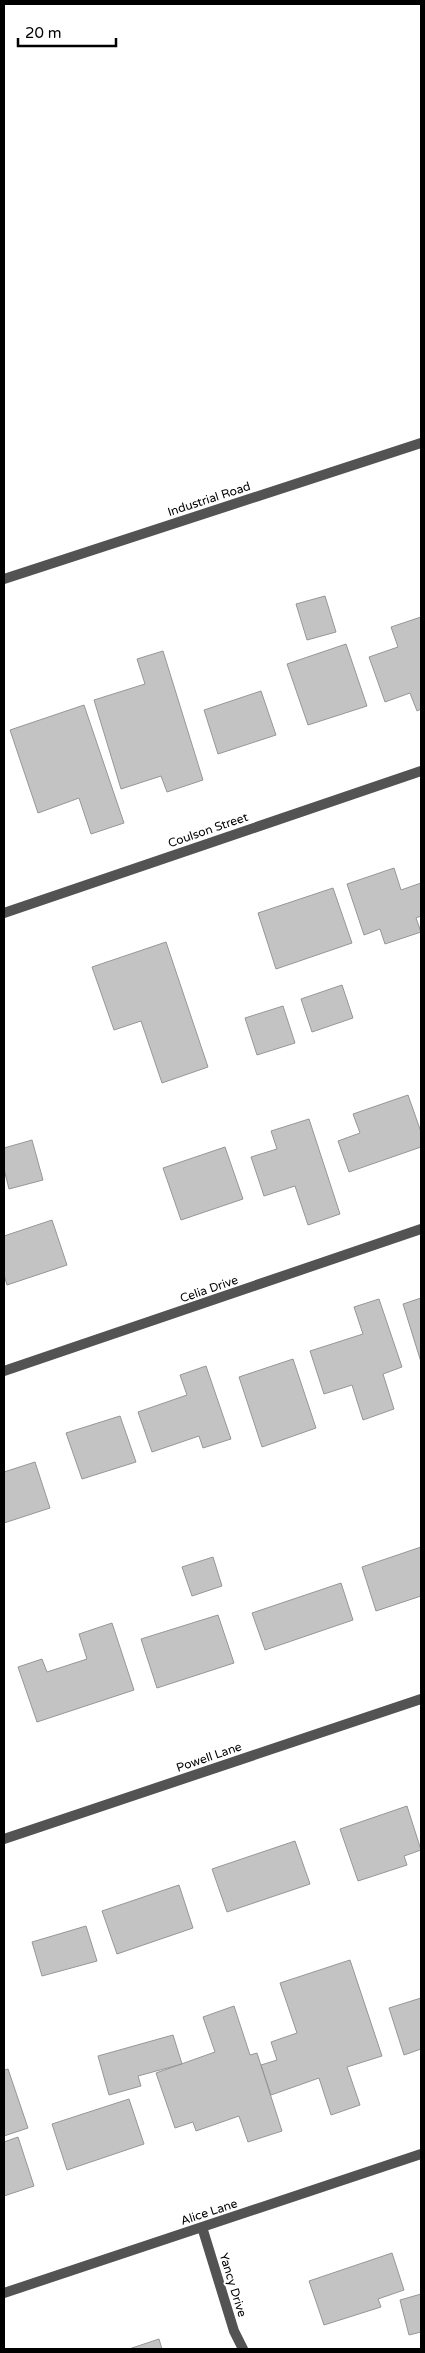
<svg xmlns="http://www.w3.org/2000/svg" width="425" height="2353" viewBox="0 0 425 2353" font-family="'Varela Round',sans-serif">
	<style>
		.building { fill: #c3c3c3; stroke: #979797 }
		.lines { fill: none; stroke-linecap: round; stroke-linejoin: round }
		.minor { stroke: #535353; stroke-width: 10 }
		.tertiary { stroke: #535353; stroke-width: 10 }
		.labels { text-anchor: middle; stroke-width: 4; stroke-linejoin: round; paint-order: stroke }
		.street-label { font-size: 12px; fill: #000; stroke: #fff }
	</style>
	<rect width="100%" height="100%" fill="#fff"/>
	<path class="building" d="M325,596l11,36 -29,8 -11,-36z
		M421,617v92l-4,2 -7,-18 -25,9 -16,-45 29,-10 -7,-20z
		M346,644l21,62 -59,19 -21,-61z
		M163,651l40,129 -36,12 -6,-16 -40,13 -27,-89 51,-16 -8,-25z
		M261,691l15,44 -58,19 -14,-44z
		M84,705l40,118 -33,11 -12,-36 -41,15 -28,-83z
		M394,868l7,22 20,-7v33l-5,2 5,14 -36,12 -5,-15 -16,6 -17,-51z
		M333,888l19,55 -76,26 -18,-56z
		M166,942l42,125 -46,16 -21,-62 -27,9 -22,-63z
		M342,985l11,33 -41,14 -11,-33z
		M283,1006l12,37 -38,12 -12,-37z
		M408,1095l13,37v15l-72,25 -11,-31 22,-8 -7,-19z
		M309,1119l31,95 -32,11 -13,-39 -31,10 -13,-39 26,-8 -6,-18z
		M32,1140l11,40 -34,9 -5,-20v-21z
		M225,1147l18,52 -62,21 -18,-52z
		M52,1220l15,45 -60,20 -3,-10v-39z
		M421,1298v64l-18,-58z
		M379,1299l23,68 -19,7 11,35 -31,11 -11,-35 -28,9 -14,-43 53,-17 -9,-27z
		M293,1359l23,69 -54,19 -23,-70z
		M206,1366l25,73 -28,9 -4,-12 -47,16 -14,-40 49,-17 -7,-20z
		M120,1416l16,46 -54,17 -16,-46z
		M35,1462l15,46 -46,15v-51z
		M421,1547v49l-45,15 -14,-44z
		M213,1557l9,29 -30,10 -10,-29z
		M341,1583l12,37 -88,30 -13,-37z
		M218,1615l16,48 -77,25 -16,-49z
		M112,1623l22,67 -97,32 -19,-55 24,-8 5,13 40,-13 -8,-25z
		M407,1806l14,44 -17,6 3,9 -49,16 -18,-52z
		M295,1841l15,43 -83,28 -15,-43z
		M179,1885l14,43 -76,26 -15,-43z
		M86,1926l11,35 -55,15 -10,-34z
		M350,1960l32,96 -35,11 13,38 -29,10 -12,-37 -48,17 -10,-30 16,-5 -6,-18 26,-9 -17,-50z
		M421,1998v51l-17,6 -15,-47z
		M234,2006l16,49 7,-2 25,78 -34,11 -9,-26 -43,15 -3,-9 -18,6 -19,-55 59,-21 -12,-35z
		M173,2035l9,29 -44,12 3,10 -32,9 -11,-39z
		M8,2069l20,59 -24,8v-66z
		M129,2099l15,45 -77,26 -15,-46z
		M18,2137l16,49 -30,10v-54z
		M392,2253l12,37 -26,9 3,8 -57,18 -15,-44z
		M421,2294v38l-12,3 -9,-35z
		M159,2339l3,10h-33z"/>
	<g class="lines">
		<path class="minor" d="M4,913l417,-142
			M4,1371l417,-142
			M4,1839l417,-140
			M202,2227l32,104 9,18
			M4,2293l417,-139"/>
		<path class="tertiary" d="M4,579l417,-136"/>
	</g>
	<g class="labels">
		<g class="street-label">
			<text transform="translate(209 499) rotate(-18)" y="4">Industrial Road</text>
			<text transform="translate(208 830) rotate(-19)" y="4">Coulson Street</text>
			<text transform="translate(209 1289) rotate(-19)" y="4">Celia Drive</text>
			<text transform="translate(209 1757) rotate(-19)" y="4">Powell Lane</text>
			<text transform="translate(209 2212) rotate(-18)" y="4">Alice Lane</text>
			<text transform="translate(233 2285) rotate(73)" y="4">Yancy Drive</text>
		</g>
	</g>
	<rect width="425" height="2353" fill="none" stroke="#000000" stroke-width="10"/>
	<path d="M18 38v8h98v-8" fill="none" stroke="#000000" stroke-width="2.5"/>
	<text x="25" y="38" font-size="15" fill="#000000" stroke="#ffffff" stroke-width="4" paint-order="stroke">20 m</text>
</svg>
